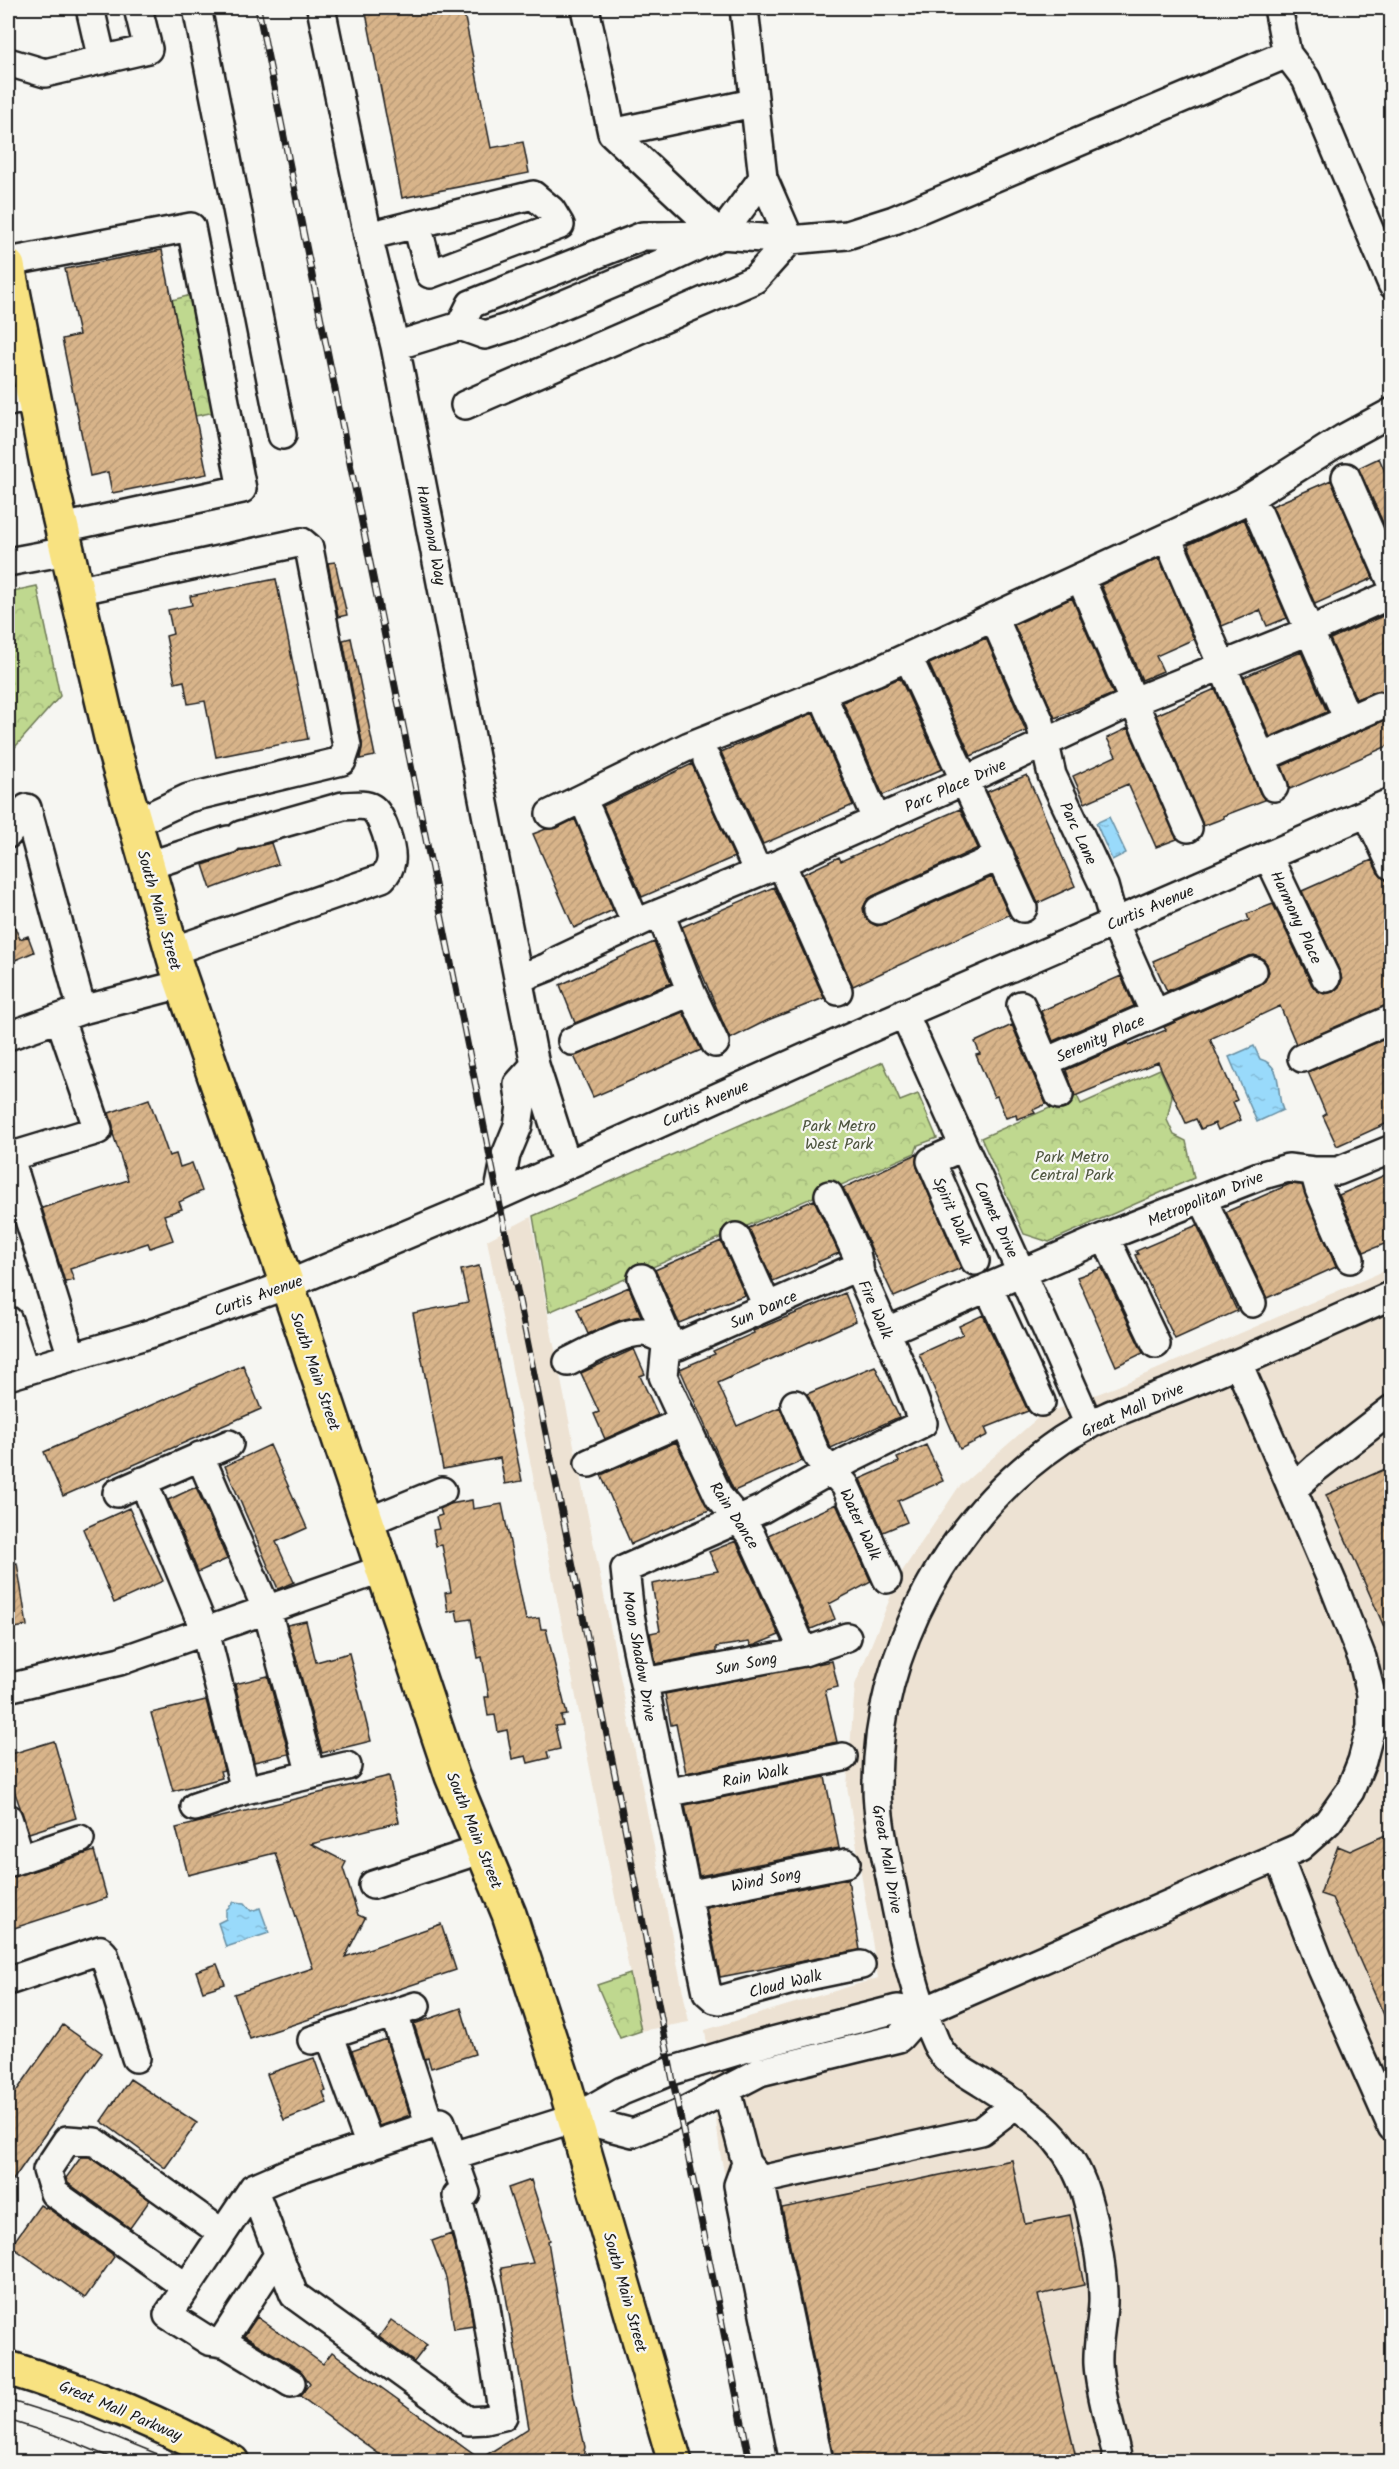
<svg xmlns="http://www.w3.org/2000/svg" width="1399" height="2469" viewBox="0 0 1399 2469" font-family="Kalam,sans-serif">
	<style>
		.built { fill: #ede2d3 }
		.forest { fill: url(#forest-crowns); stroke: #6e7a56; stroke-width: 1.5 }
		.water { fill: url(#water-ripples); stroke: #678ea2; stroke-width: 1.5 }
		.building { fill: url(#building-hatch); stroke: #1c1c1c; stroke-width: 1.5 }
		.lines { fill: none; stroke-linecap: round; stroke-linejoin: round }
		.minor-casing { stroke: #1c1c1c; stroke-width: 32 }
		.major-casing { stroke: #1c1c1c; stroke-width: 38 }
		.minor { stroke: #f6f6f2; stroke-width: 27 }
		.major { stroke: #f8e281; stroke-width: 33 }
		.tram { stroke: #1c1c1c; stroke-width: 1.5 }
		.rail-casing { stroke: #1c1c1c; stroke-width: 7 }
		.rail { stroke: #f6f6f2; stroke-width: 4.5; stroke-dasharray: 14; stroke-linecap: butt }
		.labels { text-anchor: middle; stroke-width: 4.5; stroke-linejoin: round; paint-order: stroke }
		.street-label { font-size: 16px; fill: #1c1c1c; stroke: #f6f6f2 }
		.park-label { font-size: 16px; fill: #4d543e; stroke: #f6f6f2 }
	</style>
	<defs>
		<pattern id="forest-crowns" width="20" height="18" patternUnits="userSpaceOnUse" patternTransform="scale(1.5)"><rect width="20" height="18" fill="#bfd88f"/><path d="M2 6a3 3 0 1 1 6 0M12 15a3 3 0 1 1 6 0" fill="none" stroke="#a4b97b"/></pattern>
		<pattern id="water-ripples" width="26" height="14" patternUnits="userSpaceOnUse" patternTransform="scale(1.5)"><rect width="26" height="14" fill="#99dafb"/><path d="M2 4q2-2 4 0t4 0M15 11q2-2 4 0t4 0" fill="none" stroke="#83bad7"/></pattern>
		<pattern id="building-hatch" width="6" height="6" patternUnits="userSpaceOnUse" patternTransform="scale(1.5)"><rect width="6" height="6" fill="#d8b48a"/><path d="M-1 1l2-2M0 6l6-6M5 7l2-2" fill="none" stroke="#b99a76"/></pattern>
	</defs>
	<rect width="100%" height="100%" fill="#f6f6f2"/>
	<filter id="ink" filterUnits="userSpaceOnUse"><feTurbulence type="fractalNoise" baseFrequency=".0167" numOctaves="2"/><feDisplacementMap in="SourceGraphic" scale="12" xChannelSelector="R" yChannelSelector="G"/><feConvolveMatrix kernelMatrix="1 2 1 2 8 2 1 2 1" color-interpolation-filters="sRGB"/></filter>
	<g filter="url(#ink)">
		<path class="built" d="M531,1217l17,98 141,707 -48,9 -154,-791z
			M1391,1268v1193h-609l-62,-309 -15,-122 173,-52 -31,-192 8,-101 44,-109 59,-88 82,-72 78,-30z"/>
		<path class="forest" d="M191,295l24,117 -20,4 -23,-116z
			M37,586l23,110 -52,59v-163z
			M883,1062l17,39 18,-7 19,44 -19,7 -3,8 -366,159 -16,-96z
			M1160,1069l12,27 -5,24 7,15 12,6 8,37 -145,64 -25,-8 -43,-96 96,-42 4,8z
			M630,1974l11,57 -21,7 -23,-53z"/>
		<path class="water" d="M1109,817l17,36 -14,7 -16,-37z
			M1254,1046l6,13c25,7 15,34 23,51l-26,12 -28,-65z
			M234,1902l10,1 7,8 9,-3 9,25 -43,14 -8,-24 8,-4v-9z"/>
		<path class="building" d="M365,8h98l28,140 32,-6 6,31 -127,25z
			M162,250l45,224 -95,19 -4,-21 -18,4 -28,-137 17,-4 -14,-66z
			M1379,458l13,30v54l-34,-74z
			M1331,480l42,98 -58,26 -43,-98z
			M1244,519l43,99 -20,8 -7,-16 -38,16 -34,-81z
			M1159,558l35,81 -38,17 7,15 -21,9 -41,-95z
			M335,562l12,53 -9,2 -10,-54z
			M276,579l32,160 -92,18 -11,-56 -17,3 -4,-23 -9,2 -9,-47 7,-2 -5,-24 24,-5 -2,-9z
			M1072,598l41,96 -58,24 -41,-93z
			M1392,612v85l-12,-7 -24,9 -26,-60z
			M351,638l24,118 -15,3 2,-16 -19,-103z
			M986,638l40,93 -55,25 -42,-92z
			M1301,652l26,60 -57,25 -26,-60z
			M900,678l42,91 -59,26 -40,-93z
			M1215,689l45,104 5,7 -42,16 1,2 -21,8 -47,-111z
			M813,713l40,92 -90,39 -42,-92z
			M1392,715v29l-102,45 -8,-23 103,-46z
			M1128,728l49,111 -21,8 -28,-63 -43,19 -12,-27 43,-20 -9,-18z
			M692,764l42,93 -92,40 -39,-91z
			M1027,775l48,111 -37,17 -51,-111z
			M960,809l18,39 -105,48 -6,4 -4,8 2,9 4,5 8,4 8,-2 107,-47 17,38 -156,71 -50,-112 36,-17 2,4z
			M575,819l38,91 -39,18 -41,-94 13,-5 11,-1z
			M271,843l7,21 -67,25 -8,-24 30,-10 7,-5z
			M1372,860l6,13 9,8 5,8v115l-96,40 -16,-38 -70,33 27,61 -4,2 8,18 -23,10 -3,-7 -14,6 -5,-10 -10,4 -28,-61 -83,34 -9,-26 62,-27 1,2 37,-15 -2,-3 95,-42 6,-4 4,-9 -2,-8 -5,-6 -8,-3 -7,2 -80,34 -14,-30 96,-41 -2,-6 26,-10 39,81 5,6 7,3 9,-2 6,-5 3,-7 -2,-8 -38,-81z
			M774,887l50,111 -56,22 -38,19 -48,-112z
			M8,912l12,27 8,-3 6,16 -26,11z
			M654,942l17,41 -96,40 -15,-38z
			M1121,976l13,30 -81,35 -12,-30z
			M683,1012l18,38 -108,47 -19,-41z
			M1012,1025l34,79 -13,6 2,3 -18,6 -1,-4 -10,3 -9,-22 -3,1 -18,-42 4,-1 -5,-12z
			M1392,1036v85l-55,25 -14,-30 3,-2 -18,-42z
			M149,1099l20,57 7,-2 4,13 12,-4 10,28 -23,11 3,7 -18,6 9,25 -23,8 -2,-5 -78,26 4,11 -9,2 -23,-74 86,-28 -15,-46v-9l-4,-12z
			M917,1154v13l44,101 -67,29 -51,-109z
			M1392,1172v69l-28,11 -25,-57z
			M1290,1184l12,1 34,82 -69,31 -41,-86z
			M814,1200l25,53 -66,28 -24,-53z
			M1197,1225l40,86 -62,28 -40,-84 3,-1 -2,-3z
			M721,1241l24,54 -40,15 1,2 -27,11 -24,-53z
			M479,1266l43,215 -17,3 -5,-26 -57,11 -30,-156 55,-11 -7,-32z
			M1102,1268l41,85 -27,13 -39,-89z
			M629,1287l12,29 -21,4 -32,14 -11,-25z
			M845,1293l11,28 -138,62 19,43 43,-19 22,54 -68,30 -54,-122 35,-15 -2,-3 41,-18 -1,-2z
			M983,1315l45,96 -43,17 3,7 -28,14 -41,-95 44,-20 -4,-8z
			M634,1349l11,25 -5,2 18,39 -53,24 -11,-25 5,-2 -18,-39z
			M243,1365l18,44 -198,87 -19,-44z
			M875,1366l24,51 -68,31 -24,-54z
			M676,1442l33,68 -78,34 -30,-69z
			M270,1445l37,83 -31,14 18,40 -16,7 -53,-123z
			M926,1445l17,36 -45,20 9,21 -24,10 -23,-53 39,-17 -2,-4z
			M1392,1466v179l-66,-150z
			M196,1487l31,72 -29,13 -30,-72z
			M472,1500l1,9 29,-5 24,116 13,-2 2,11h5l21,86 -6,1 2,9 -8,1 5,23 -13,3 2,6 -21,5 -2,-7 -14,3 -5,-29 -9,2 -3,-17 -7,1 -3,-19h4l-7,-40 -4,1 -7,-39 -13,2 -2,-11 -8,2 -3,-19 6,-1 -9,-47 -6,1 -3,-16 6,-1 -3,-12 6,-2 -2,-6 10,-5z
			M836,1504l35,78 -42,22 6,15 -24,10 -43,-94z
			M129,1508l34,73 -49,22 -31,-74z
			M736,1541l43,94 -24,10 -4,1 -2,-4 -33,5v5l-60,12 -6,-31 10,-2 -8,-47 66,-13 -9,-19z
			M17,1563l10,63 -19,3v-65z
			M306,1621l10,41 33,-9 22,88 -49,12 -35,-128z
			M832,1661l6,26 -13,3 12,52 -151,31 -10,-49 -5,1 -6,-31z
			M268,1676l21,78 -35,8 -19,-78z
			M206,1700l18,70 -4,1 2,7 -49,13 -22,-78z
			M54,1741l22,77 -47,15 -21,-60v-18z
			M389,1776l10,46 -88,22 35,18 -3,6 15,47 7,3 -20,39 96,-33 15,46 -206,69 -16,-45 79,-26 -38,-115 -87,22 -12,-47z
			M825,1777l14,71 -140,28 -14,-71z
			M1392,1832v201l-60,-135 -12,-4 18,-48 12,5z
			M94,1851l13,47 -99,32v-51z
			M848,1879l12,71 -140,27 -14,-70z
			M217,1964l8,20 -22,7 -7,-20z
			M461,2008l14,46 -44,14 -3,-10 -3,1 -11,-35z
			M63,2025l39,28 -94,134v-84z
			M386,2039l24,76 -31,11 -27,-75z
			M314,2058l12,33 -3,1 4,11 -43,17 -17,-46z
			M130,2079l67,44 -32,45 -64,-47z
			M81,2157h8l61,43 -20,28 -62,-45 -2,-5z
			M1012,2160l13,64 45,-9 14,70 -46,10 39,167h-242l-53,-254z
			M531,2180l19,60 -2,1 26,157 11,49 -2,10 -8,-2 -9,7h-176l-90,-66 10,-13 -10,-13 -56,-34 13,-19 66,47 9,-12 148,107 49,-31 -28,-160 32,-5 -25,-75z
			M40,2205l5,3 1,-1 66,47 2,3 -29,41 -74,-52z
			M451,2234l18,64 4,28 -19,3 -8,-51 -14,-37z
			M391,2320l36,25 -13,17 -35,-25z"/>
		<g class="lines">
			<defs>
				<path id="minor" d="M90,8l12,52
					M197,8l85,427
					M321,8l47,228 27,110 140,719 32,100
					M585,8l27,125 109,102
					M1278,8l9,46 19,25 86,205
					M8,62l37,11 103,-24 -10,-41
					M612,133l141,-30
					M368,236l165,-41 18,15 9,15 -130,49 -13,-49
					M8,262l183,-35 51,262 -180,39
					M460,326l11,-22 172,-68 78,-1 69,5 57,-5 47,-15 393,-166
					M395,346l65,-20 25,9 25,-8 145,-61 66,-31 42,-57
					M8,402l26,-5
					M465,405l290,-126 35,-39 -27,-62 -19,-170
					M1346,477l46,106
					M1259,514l89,206
					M1173,551l101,236
					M8,562l59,-11
					M76,591l226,-49 7,6 38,198 -5,15 -154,37 -53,25
					M1086,591l102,237
					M999,629l41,93 12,53 52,111 10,36 41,92
					M914,670l109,238
					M828,708l48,111
					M1261,758l118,-52
					M707,760l51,112
					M589,813l47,111
					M1367,813l25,53
					M550,814l139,-68 186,-74 368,-170 101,-64 48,-26
					M8,834l19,-26 55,202
					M1268,856l58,122
					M781,863l57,128
					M147,866l81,-26
					M879,910l121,-54
					M660,913l31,79 24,51
					M172,951l210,-73c5,-5 8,-9 9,-17 2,-11 -9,-47 -19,-53 -8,-5 -20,-2 -29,-2l-102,29
					M520,978l28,-11 11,-7 87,-41 135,-56 183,-82 168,-79 177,-71 83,-37
					M1021,1005l38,90
					M904,1013c61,138 125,274 185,412
					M8,1036l74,-26 100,-26
					M572,1041l119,-49
					M1302,1058l90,-39
					M1045,1062l208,-91
					M963,1147l-32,14 44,100
					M8,1152l64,205
					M9,1157l89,-27 -38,-111
					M1314,1171l5,18 31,70
					M829,1195l27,58 4,20 43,97 20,53 -74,37 -87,49 -137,60 5,46 77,377 8,7 5,1 83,-23 58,-12
					M498,1196l8,-41 12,-29 3,-20 -3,-22 17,-19
					M1203,1200l49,103
					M736,1237l31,69
					M1105,1237l51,107
					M642,1278l25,58 -4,40 56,121 32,38 53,117
					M988,1287l53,115
					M8,1320l17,51
					M887,1331l218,-94 154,-61 29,-8 26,3h24l54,-22
					M568,1362c19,-9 55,-31 75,-30 13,1 22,11 35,14l181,-80
					M8,1376l141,-42 138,-49 211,-89 380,-171 514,-223
					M795,1404l22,52 28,29 42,94
					M200,1456l67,154 44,165
					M589,1463l95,-42
					M143,1481l62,150 40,159
					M1292,1490l24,-22 76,-59
					M117,1493l112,-49
					M367,1522l75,-31
					M644,1682l160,-30 43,-15
					M8,1688l112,-27 263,-92
					M666,1793l177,-36
					M195,1807l50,-17 102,-24
					M8,1818l13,41
					M1278,1856l44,113 70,158
					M8,1863l72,-24
					M373,1885l110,-36
					M687,1895l159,-32
					M8,1981l92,-31 4,4 32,104
					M394,2014l36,112
					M329,2034l41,112
					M312,2040l104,-34
					M727,2090l19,73 14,17 59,282
					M575,2118l58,15 48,-20 79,-41 139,-34 23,-26 378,-165 28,-25 22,-31 12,-30 9,-34v-33l-9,-36 -29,-74 -95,-221
					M454,2156l121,-38 47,-27 49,-20 86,-26 140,-36 25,3
					M746,2163l-8,22 56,277
					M742,2184l239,-53 35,-27
					M253,2188l41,107 174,126 18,-1 17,-4 -19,-121 -27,-99
					M186,2287l-132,-94 -7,-23 20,-30 28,2 127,91
					M221,2343l57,-88
					M291,2383l-66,-40 -16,-2 -41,-26 85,-127 37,-16 151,-50 25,71
					M1118,2462c-6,-33 -18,-65 -20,-98 -1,-20 4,-40 5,-61 1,-32 -10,-90 -21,-120 -20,-51 -56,-72 -100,-100 -17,-11 -37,-20 -46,-40 -21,-47 -32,-95 -42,-146 -7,-37 -17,-75 -17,-113 1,-136 73,-268 185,-344 38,-25 85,-39 126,-56 68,-28 136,-59 204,-89"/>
				<path id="major" d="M8,266l40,203 65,277 63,219 123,354 153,457 57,138 55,168 111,380
					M8,2368c78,24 152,54 224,94"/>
			</defs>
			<use href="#minor" class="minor-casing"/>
			<use href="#major" class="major-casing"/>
			<use href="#minor" class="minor"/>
			<use href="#major" class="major"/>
			<path class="tram" d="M8,2400l71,22 98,40
				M8,2420l56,18 57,24"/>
			<defs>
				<path id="rail" d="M258,8l358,1772 55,291 79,391"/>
			</defs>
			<use href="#rail" class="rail-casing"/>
			<use href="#rail" class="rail"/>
		</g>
	</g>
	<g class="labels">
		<g class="street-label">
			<text transform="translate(432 535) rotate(79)" y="6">Hammond Way</text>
			<text transform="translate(955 785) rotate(-24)" y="6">Parc Place Drive</text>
			<text transform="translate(1079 833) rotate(65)" y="6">Parc Lane</text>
			<text transform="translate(1150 907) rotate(-23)" y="6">Curtis Avenue</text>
			<text transform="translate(160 910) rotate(74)" y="6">South Main Street</text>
			<text transform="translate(1297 917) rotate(65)" y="6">Harmony Place</text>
			<text transform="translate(1100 1038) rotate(-24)" y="6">Serenity Place</text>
			<text transform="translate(705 1103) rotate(-24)" y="6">Curtis Avenue</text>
			<text transform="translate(1205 1198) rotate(-22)" y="6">Metropolitan Drive</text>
			<text transform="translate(953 1211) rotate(66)" y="6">Spirit Walk</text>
			<text transform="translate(997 1219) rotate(65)" y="6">Comet Drive</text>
			<text transform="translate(258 1295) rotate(-20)" y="6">Curtis Avenue</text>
			<text transform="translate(763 1309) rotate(-24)" y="6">Sun Dance</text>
			<text transform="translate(876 1309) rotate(66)" y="6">Fire Walk</text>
			<text transform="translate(316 1371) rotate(71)" y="6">South Main Street</text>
			<text transform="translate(1132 1409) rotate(-24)" y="6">Great Mall Drive</text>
			<text transform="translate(735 1515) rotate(57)" y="6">Rain Dance</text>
			<text transform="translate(861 1524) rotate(65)" y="6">Water Walk</text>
			<text transform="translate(640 1656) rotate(80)" y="6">Moon Shadow Drive</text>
			<text transform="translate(746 1663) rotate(-11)" y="6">Sun Song</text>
			<text transform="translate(755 1775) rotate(-11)" y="6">Rain Walk</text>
			<text transform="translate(475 1830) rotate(68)" y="6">South Main Street</text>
			<text transform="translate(888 1859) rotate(80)" y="6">Great Mall Drive</text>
			<text transform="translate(766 1879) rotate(-11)" y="6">Wind Song</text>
			<text transform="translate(785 1983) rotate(-14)" y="6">Cloud Walk</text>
			<text transform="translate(626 2292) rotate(74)" y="6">South Main Street</text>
			<text transform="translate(121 2410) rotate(23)" y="6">Great Mall Parkway</text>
		</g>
		<g class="park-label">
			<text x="839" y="1131">Park Metro<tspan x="839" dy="18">West Park</tspan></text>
			<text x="1072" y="1162">Park Metro<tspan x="1072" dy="18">Central Park</tspan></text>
		</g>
	</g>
	<rect width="1399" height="2469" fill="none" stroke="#f6f6f2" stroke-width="30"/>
	<rect x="15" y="15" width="1369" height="2439" fill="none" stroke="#1c1c1c" stroke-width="2" filter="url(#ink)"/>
</svg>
